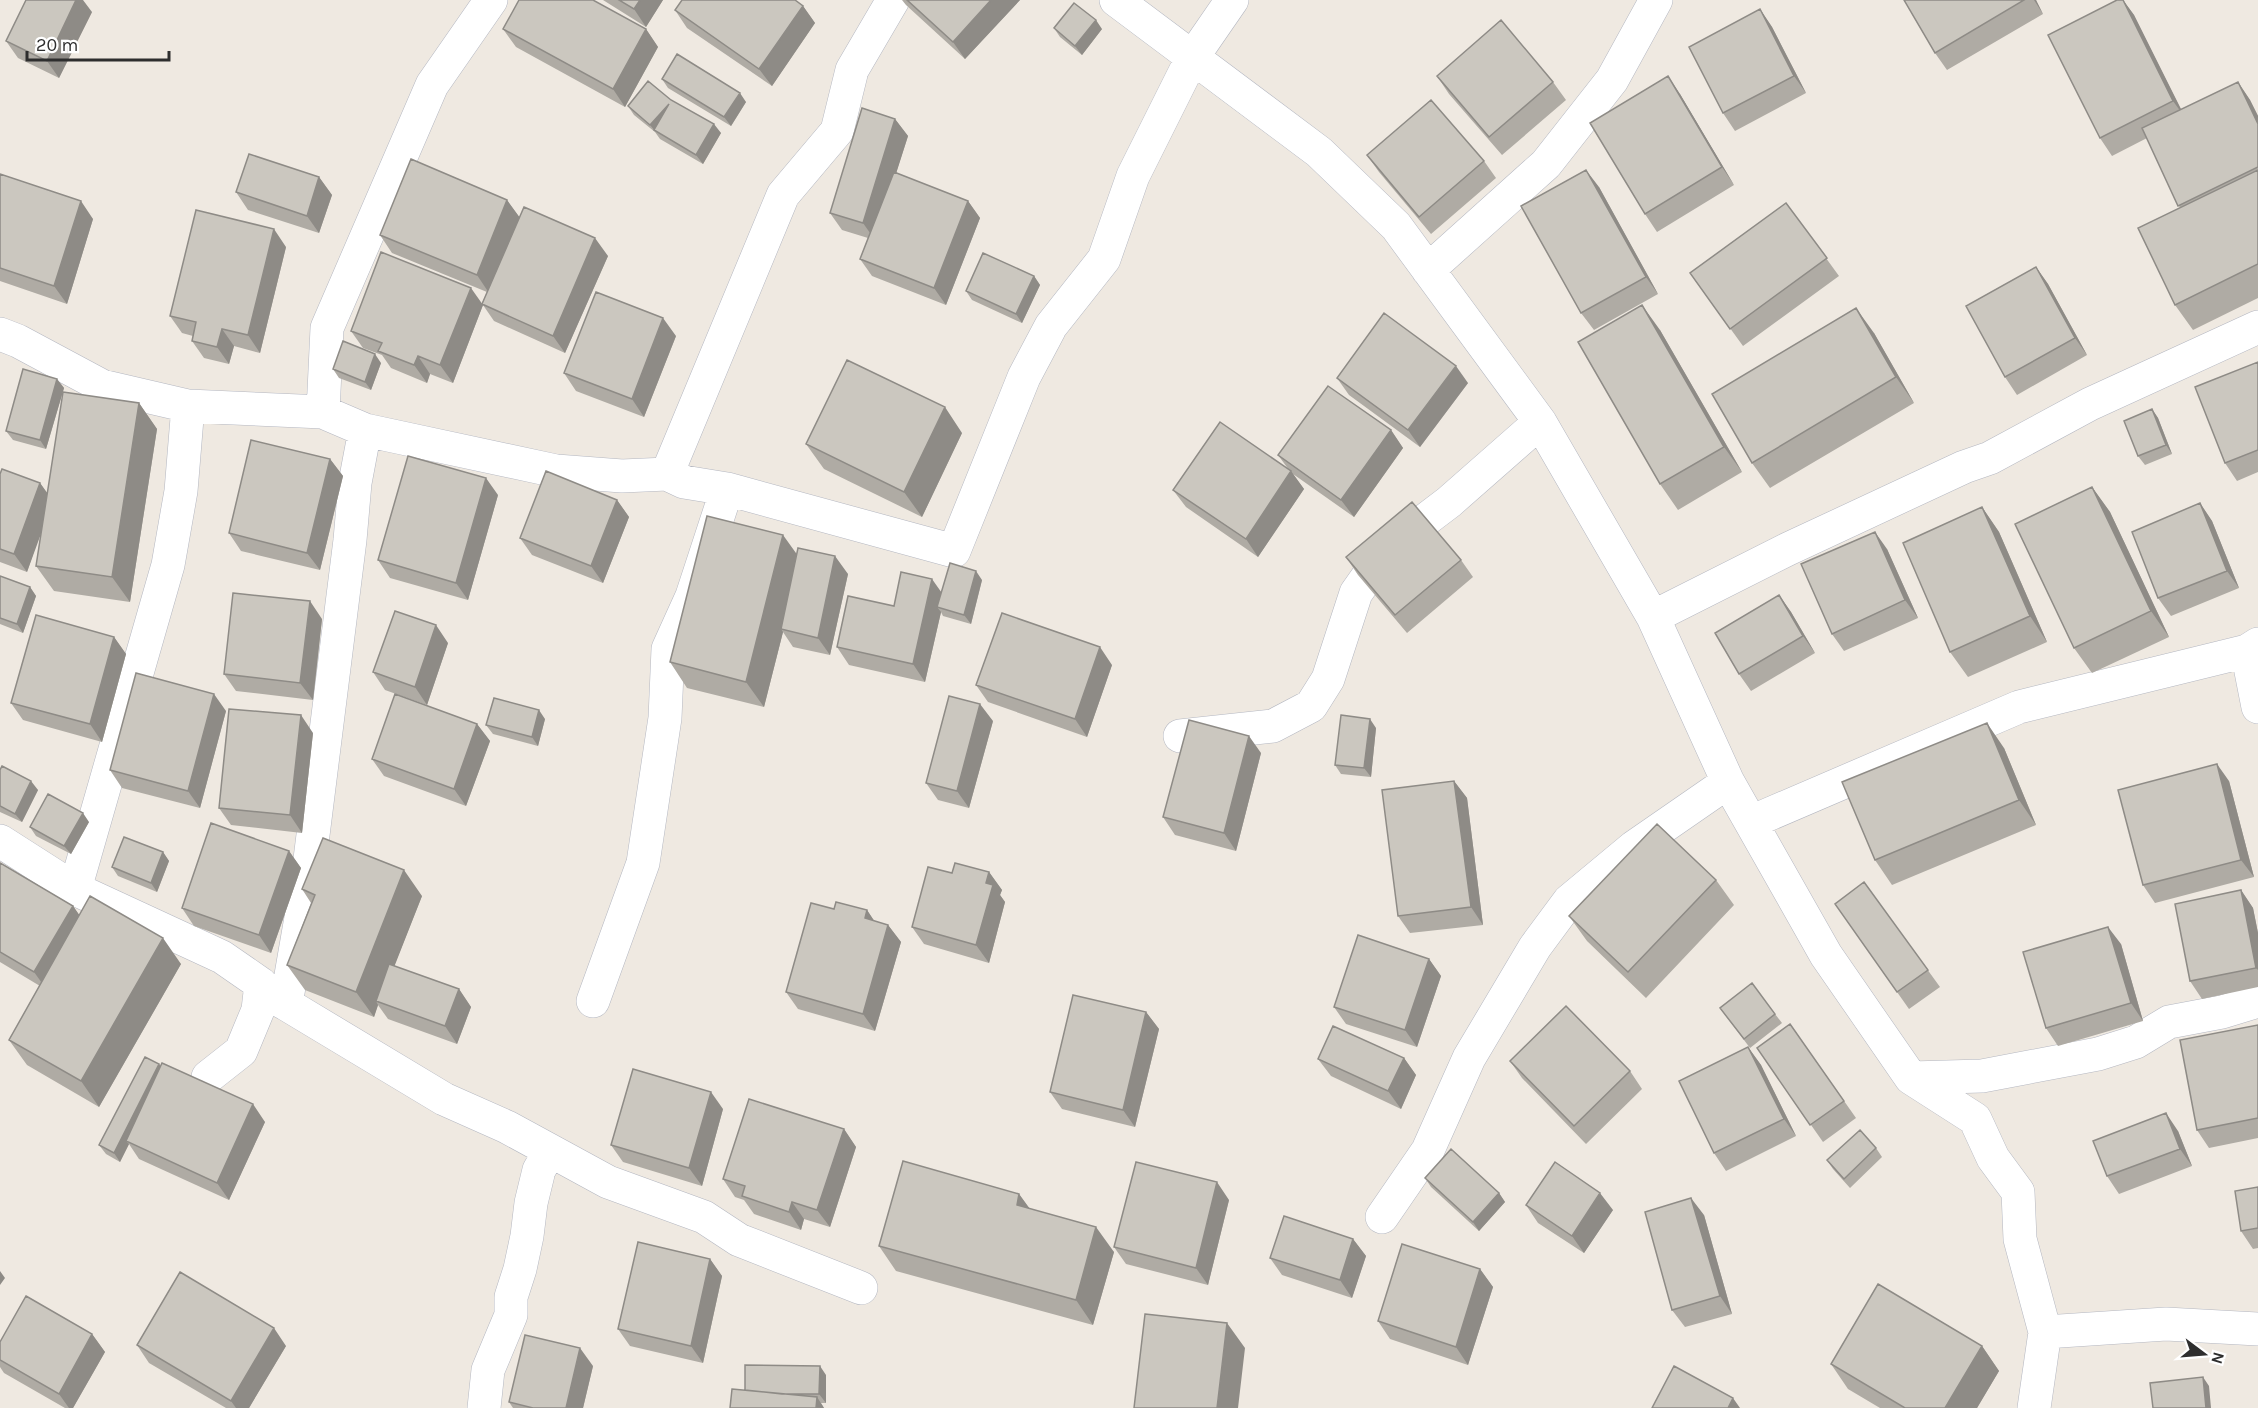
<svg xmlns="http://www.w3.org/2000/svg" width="2258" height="1408" viewBox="0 0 2258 1408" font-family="Karla,sans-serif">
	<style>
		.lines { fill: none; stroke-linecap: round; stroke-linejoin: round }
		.street-casing { stroke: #b4b7c1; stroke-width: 34 }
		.street { stroke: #fff; stroke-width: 33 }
		.wall { fill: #afaba4 }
		.shaded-wall { fill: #8e8b86 }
		.building { fill: #cbc7bf; stroke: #8e8b86; stroke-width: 1.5 }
	</style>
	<rect width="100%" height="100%" fill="#efe9e1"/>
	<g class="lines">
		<defs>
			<path id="street" d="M1116,0l203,152 77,74 144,196 113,195 75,165 98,173 85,123 64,41 18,39 25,34 2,47 25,93 -11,76
				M1428,270l118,-106 66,-84 44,-80
				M0,334l18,7 84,45 86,20 135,6 42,18 191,41 66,5 45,-2 17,8 43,7
				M323,412l4,-84 105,-243 59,-85
				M667,474l116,-279 54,-64 15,-61 41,-70
				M1653,617l135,-68 176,-82 26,-9 100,-54 168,-77
				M2247,651l11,56
				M1180,736l93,-10 38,-20 17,-27 28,-86 31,-44 62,-47 91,-80
				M1751,822l268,-115 228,-56 11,-7
				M0,841l75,48 147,68 39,27 3,8 22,12 21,-121 43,-343 5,-57 10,-53
				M75,889l93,-324 13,-74 7,-85
				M593,1001l50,-138 22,-145 3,-69 24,-53 35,-107 227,62 70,-174 27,-51 53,-67 29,-83 59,-118 40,-58
				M286,1004l158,95 63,28 101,55 96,35 35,23 122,48
				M208,1077l33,-26 17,-41 3,-26
				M1911,1078l71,-2 116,-22 38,-12 33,-20 53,-10 36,-11
				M1382,1217l46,-67 41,-92 66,-111 34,-46 65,-54 94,-65
				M2045,1332l121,-8 92,5
				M484,1408l4,-38 23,-55v-18l9,-28 7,-33 4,-33 8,-33 11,-19"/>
		</defs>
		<use href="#street" class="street-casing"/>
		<use href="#street" class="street"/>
	</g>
	<path class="wall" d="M603,0h60l-17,27z
		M902,0h118l-55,59 -59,-54z
		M1904,0h132l7,14 -96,56 -12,-17z
		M2123,0l11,15 47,95 57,-28 12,18 8,16v182l-65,32 -18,-25 5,-97 -33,-70 -35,18 -12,-18z
		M803,6l12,17 -43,63 -85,-58 -12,-18z
		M1760,9l12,18 34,66 -71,38 -12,-18z
		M92,12l-33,66 -41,-20 -12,-17z
		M1054,28l48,1 -20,26 -22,-18z
		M503,29h143l12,18 -33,60 -109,-60z
		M1437,76l116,6 13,18 -64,55 -53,-61z
		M662,79l84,23 -15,24 -63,-38z
		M1680,94l54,91 -77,47 -12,-18z
		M671,100l50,33 -18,31 -43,-25 -5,-7 -21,-17 -6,-9z
		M895,119l13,17 -12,37 72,28 12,17 -34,87 -74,-29 -12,-17 8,-21 -26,-8 -12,-17z
		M1367,155l117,6 12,17 -65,56 -52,-62z
		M0,174l93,45 -26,85 -67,-23z
		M319,177l13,18 -13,38 -71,-23 -12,-18z
		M1599,187l59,107 -64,36 -13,-17z
		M507,200l13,18 88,38 -43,97 -71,-32 -11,-16 -30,78 -23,-9 -3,9 -36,-15 -9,-13 -19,-7 -12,-17 131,-28 5,-11 -95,-39 -12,-18z
		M1786,203l53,73 -96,70 -53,-73z
		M286,247l-26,106 -26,-7 -5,18 -25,-6 -12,-17 1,-5 -11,-3 -12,-17z
		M2036,267l12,17 39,71 -70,40 -12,-18z
		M1034,276l6,9 -18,38 -50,-23 -6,-9z
		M1660,330l82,142 -64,38 -18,-26z
		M1874,333l40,70 -144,85 -18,-25z
		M676,336l-32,81 -68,-26 -12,-18z
		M2258,362v110l-21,9 -12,-18z
		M381,363l-10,27 -32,-12 -6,-9z
		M1337,378l131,5 -48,64 -71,-52z
		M57,379l7,9 -18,61 -33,-9 -7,-9z
		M139,403l18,26 -27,173 -76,-11 -18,-25 5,-35 -14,41 -27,-10v-88l40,9 7,10z
		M2152,409l6,9 14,36 -27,11 -7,-9z
		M1391,430l12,18 -49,69 -61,-43 11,15 -46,68 -72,-50 -13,-17 116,-20 -11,-15z
		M962,433l-40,84 -98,-48 -18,-25z
		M330,459l13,17 -23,94 -79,-19 -12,-18z
		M2092,487l18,25 59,125 -77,36 -18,-25z
		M498,495l-30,105 -78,-22 -12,-18z
		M617,500l12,17 -26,66 -71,-28 -12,-17z
		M2200,503l12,18 27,67 -68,28 -13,-18z
		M1982,507l17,25 48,110 -79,35 -18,-25z
		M1887,549l31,69 -74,33 -12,-17z
		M797,555l51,19 -18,81 -37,-8 -10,-15 -19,75 -77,-19 -17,-26z
		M1346,557l115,3 12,17 -66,56 -49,-58z
		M0,576l30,11 6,9 -13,37 -23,-9z
		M982,580l-11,44 -28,-8 -2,-4 -16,70 -76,-17 -12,-18 57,-41z
		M1779,595l12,17 24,41 -64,38 -12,-17z
		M322,619l-9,81 -77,-9 -12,-17z
		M114,637l12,17 -24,88 -79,-22 -12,-17z
		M448,643l-21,62 -42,-15 -12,-18z
		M1112,665l-25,72 -99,-35 -12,-17z
		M226,711l-26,97 -78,-20 -12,-18z
		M545,719l-7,27 -45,-12 -7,-9z
		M993,721l-24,87 -31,-8 -12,-17z
		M477,724l13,17 -24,65 -82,-30 -12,-17z
		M1376,728l-5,49 -30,-3 -6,-9z
		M313,733l-11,100 -71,-8 -12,-17z
		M2004,748l32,77 -144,60 -17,-25z
		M1261,753l-25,98 -61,-16 -12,-18z
		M0,770l38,20 -16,32 -22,-10z
		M1454,781l13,17 16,127 -73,8 -12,-17z
		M2229,781l25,96 -99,26 -12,-18z
		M89,822l-18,32 -35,-18 -6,-9z
		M289,851l12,17 -30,85 -77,-27 -12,-18z
		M163,852l6,9 -12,31 -39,-16 -6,-9z
		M0,863l73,43 6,9 102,49 -82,143 -72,-42 -18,-25 31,-54 -40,-24z
		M989,872l13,18 -2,5 5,7 -16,61 -65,-19 -12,-17 40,-54z
		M1716,880l18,25 -88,93 -59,-57 -18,-25z
		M1864,882l76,105 -31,22 -74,-105z
		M302,889l120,7 -28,70 65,23 12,18 -14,37 -69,-25 -10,-14 -4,12 -69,-27 -18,-25 24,-62z
		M2241,890l12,18 5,25v54l-56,12 -12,-18z
		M834,909l33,1 7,11 14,4 13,17 -26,89 -77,-22 -12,-17z
		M2121,944l22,77 -85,25 -12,-18z
		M1429,959l12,17 -24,71 -71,-23 -12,-17z
		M1720,1008l55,6 7,9 -32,25z
		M1146,1012l13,17 -24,98 -73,-18 -12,-17z
		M1790,1024l66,94 -33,24 -66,-94z
		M2258,1025v113l-49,10 -12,-18z
		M1748,1047l13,18 35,71 -70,35 -12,-18z
		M1404,1058l12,17 -15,34 -70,-33 -13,-17z
		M1510,1061l120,10 12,18 -56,55 -64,-66z
		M159,1064l1,2 105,56 -36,78 -90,-41 -10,-15 -9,18 -14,-8 -7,-9z
		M723,1109l-21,77 -79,-24 -12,-17z
		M844,1129l12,18 -26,80 -26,-8 -3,11 -47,-16 -10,-14 -9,-3 -12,-18z
		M2178,1131l14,35 -73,28 -12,-18z
		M1876,1148l6,9 -32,31 -17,-19 -6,-9z
		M1425,1178l74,15 6,9 -26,29 -48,-44z
		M2258,1187v61l-5,1 -12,-18z
		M1019,1194l11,15 84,43 -21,73 -197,-54 -17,-25z
		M1229,1200l-21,85 -82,-21 -12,-17z
		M1526,1205l87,5 -29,43 -46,-30z
		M1704,1215l28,99 -47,13 -13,-17z
		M1353,1239l13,17 -14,42 -70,-23 -12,-17z
		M710,1259l12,17 -19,87 -73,-17 -12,-17z
		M1480,1269l13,18 -25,78 -78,-26 -12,-18z
		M92,1334l13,18 -32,56h-8l-61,-35 -4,-6v-25z
		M137,1345l149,1 -37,62h-23l-77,-45z
		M1982,1346l17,25 -22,37h-97l-32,-19 -17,-25z
		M593,1366l-10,42h-70l-4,-6z
		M826,1375v28h-5l3,5 -79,-18z"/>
	<path class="shaded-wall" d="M76,0h7l9,12 -33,66 -12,-17z
		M640,0h23l-17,27 -12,-18z
		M991,0h29l-55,59 -12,-17z
		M2034,0h2l7,14z
		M2123,0l11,15 52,104 -13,-18z
		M803,6l12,17 -43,63 -13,-17z
		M1760,9l12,18 34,66 -12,-17z
		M1096,20l6,9 -20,26 -7,-9z
		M646,29l12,18 -33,60 -12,-18z
		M1668,76l12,18 54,91 -12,-18z
		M2238,82l12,18 8,16v8z
		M740,93l6,9 -15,24 -7,-9z
		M669,104l-14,27 -5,-6z
		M895,119l13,17 -33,104 -12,-17z
		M714,124l7,9 -18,31 -7,-9z
		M1586,170l13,17 59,107 -12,-17z
		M319,177l13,18 -13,38 -12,-17z
		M507,200l13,18 -31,75 -12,-18z
		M81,201l12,18 -26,85 -13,-18z
		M968,201l12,17 -34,87 -12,-17z
		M274,229l12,18 -26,106 -12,-18z
		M595,238l13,18 -43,97 -12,-17z
		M2036,267l12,17 39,71 -12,-17z
		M1034,276l6,9 -18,38 -6,-9z
		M471,288l12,17 -30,78 -13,-18z
		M1642,305l18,25 82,142 -18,-25z
		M1856,308l18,25 40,70 -18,-26z
		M663,318l13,18 -32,81 -12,-18z
		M222,329l12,17 -5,18 -12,-17z
		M375,354l6,9 -10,27 -6,-8z
		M418,356l12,18 -3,9 -13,-18z
		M1456,366l12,17 -48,64 -12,-17z
		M57,379l7,9 -18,61 -6,-9z
		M139,403l18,26 -27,173 -18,-25z
		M945,407l17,26 -40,84 -18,-25z
		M2152,409l6,9 14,36 -6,-9z
		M1391,430l12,18 -49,69 -13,-17z
		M330,459l13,17 -23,94 -13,-17z
		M1291,471l13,18 -46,68 -12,-18z
		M486,478l12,17 -30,105 -12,-17z
		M40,483l13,18 -26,71 -13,-18z
		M2092,487l18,25 59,125 -18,-26z
		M617,500l12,17 -26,66 -12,-17z
		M2200,503l12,18 27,67 -12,-17z
		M1982,507l17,25 48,110 -17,-26z
		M1875,532l12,17 31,69 -13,-18z
		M783,535l18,25 -20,69 2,3 -19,75 -18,-25z
		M835,556l13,18 -18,81 -12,-17z
		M976,571l6,9 -11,44 -7,-9z
		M932,579l12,17 -7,11 4,5 -16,70 -12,-18z
		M30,587l6,9 -13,37 -6,-9z
		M1779,595l12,17 24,41 -12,-17z
		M310,601l12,18 -9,81 -13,-17z
		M436,625l12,18 -21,62 -12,-18z
		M114,637l12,17 -24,88 -12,-18z
		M1100,647l12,18 -25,72 -12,-18z
		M214,694l12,17 -26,97 -12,-17z
		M980,704l13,17 -24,87 -12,-17z
		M539,710l6,9 -7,27 -6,-9z
		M301,715l12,18 -11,100 -12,-18z
		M1370,719l6,9 -5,49 -7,-9z
		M1987,723l17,25 32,77 -17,-25z
		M477,724l13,17 -24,65 -12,-17z
		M1249,736l12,17 -25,98 -12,-18z
		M2217,764l12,17 25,96 -13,-17z
		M31,781l7,9 -16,32 -7,-8z
		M1454,781l13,17 16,127 -12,-18z
		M83,813l6,9 -18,32 -7,-8z
		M289,851l12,17 -30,85 -12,-18z
		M163,852l6,9 -12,31 -6,-9z
		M404,870l18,26 -42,107 -4,-2 2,4 -4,12 -18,-25z
		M989,872l13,18 -2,5 5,7 -16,61 -13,-18 10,-62z
		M2241,890l12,18 5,25v37l-2,-2z
		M73,906l12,17 -38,67 -13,-18z
		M867,910l12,18 -14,-10z
		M888,925l13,17 -26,89 -12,-17z
		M2108,927l13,17 22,77 -12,-18z
		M163,938l18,26 -82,143 -18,-26z
		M1429,959l12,17 -24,71 -12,-17z
		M459,989l12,18 -14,37 -12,-18z
		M1146,1012l13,17 -24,98 -12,-17z
		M1748,1047l13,18 35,71 -12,-17z
		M1404,1058l12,17 -15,34 -13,-18z
		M159,1064l6,9 -39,68 3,3 -9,18 -6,-9z
		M711,1092l12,17 -21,77 -13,-18z
		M253,1104l12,18 -36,78 -12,-17z
		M2166,1113l12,18 14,35 -12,-17z
		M844,1129l12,18 -26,80 -13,-17z
		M1217,1182l12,18 -21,85 -12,-17z
		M1499,1193l6,9 -26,29 -6,-9z
		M1600,1193l13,17 -29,43 -12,-17z
		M1019,1194l18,25 -20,-14z
		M1691,1198l13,17 28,99 -12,-18z
		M792,1202l12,17 -3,11 -12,-18z
		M1096,1227l18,25 -21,73 -17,-25z
		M1353,1239l13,17 -14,42 -12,-18z
		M710,1259l12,17 -19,87 -12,-17z
		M1480,1269l13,18 -25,78 -12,-18z
		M0,1271l5,7 -5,7z
		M1227,1323l18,25 -7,60h-21z
		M274,1328l12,18 -37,62h-13l-5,-7z
		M92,1334l13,18 -32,56h-4l-10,-14z
		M1982,1346l17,25 -22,37h-32z
		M580,1348l13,18 -10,42h-17z
		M820,1366l6,9v28l-7,-9z
		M2203,1377l6,9 2,22h-5z
		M817,1397l7,11h-8z
		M1733,1398l7,10h-12z"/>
	<path class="building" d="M26,0h50l-29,61 -41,-20z
		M519,0h74l53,29 -33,60 -110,-60z
		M619,0h21l-6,9z
		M682,0h113l8,6 -44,63 -84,-59z
		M907,0h84l-38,42z
		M1904,0h120l-89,53z
		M2117,0h6l50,101 -73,37 -52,-103z
		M1074,3l22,17 -21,26 -21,-18z
		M1760,9l34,67 -71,37 -34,-66z
		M1501,20l52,62 -64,55 -52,-61z
		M677,54l63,39 -16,24 -62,-38z
		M1668,76l54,91 -77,47 -55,-91z
		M648,81l23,19 43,24 -18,31 -42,-25 15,-26 -19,21 -22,-19z
		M2238,82l20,42v43l-80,39 -36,-78z
		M1431,100l53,61 -65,56 -52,-62z
		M862,108l33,11 -32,104 -33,-10z
		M249,154l70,23 -12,39 -71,-24z
		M411,159l96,41 -30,75 -97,-40z
		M1586,170l60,107 -65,36 -60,-107z
		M2258,170v94l-83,41 -37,-77z
		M894,172l74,29 -34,87 -74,-29z
		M0,174l81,27 -27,85 -54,-18z
		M1786,203l41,55 -97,71 -40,-56z
		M524,207l71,31 -42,98 -71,-32z
		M196,210l78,19 -26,106 -26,-6 -5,18 -25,-6 4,-19 -26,-6z
		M381,252l90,36 -31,77 -22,-9 -4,9 -36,-14 4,-8 -31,-12z
		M983,253l51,23 -18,38 -50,-23z
		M2036,267l39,71 -70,39 -39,-71z
		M596,292l67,26 -31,81 -68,-26z
		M1642,305l82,142 -64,37 -82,-142z
		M1856,308l40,69 -144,86 -40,-69z
		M1384,313l72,53 -48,64 -71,-52z
		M343,341l32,13 -10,28 -32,-13z
		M847,360l98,47 -41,85 -98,-48z
		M2258,362v88l-33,13 -30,-76z
		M23,369l34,10 -17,61 -34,-9z
		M1328,386l63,44 -50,70 -63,-45z
		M63,392l76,11 -27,174 -76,-11z
		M2152,409l14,36 -28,11 -14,-35z
		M1220,422l71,49 -45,68 -73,-49z
		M251,440l79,19 -23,94 -78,-20z
		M408,456l78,22 -30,105 -78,-23z
		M2,469l38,14 -26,71 -14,-5v-75z
		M546,471l71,29 -26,66 -71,-28z
		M2092,487l59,124 -77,37 -59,-124z
		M1412,502l49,58 -66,55 -49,-58z
		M2200,503l27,68 -69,27 -26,-66z
		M1982,507l48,109 -80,36 -47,-109z
		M707,516l76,19 -37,147 -76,-20z
		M1875,532l30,68 -73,34 -31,-70z
		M798,548l37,8 -17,82 -37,-9z
		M950,563l26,8 -12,44 -27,-8z
		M901,572l31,7 -19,85 -76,-17 11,-51 46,10z
		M0,576l30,11 -13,37 -17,-6z
		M233,593l77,8 -10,82 -76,-9z
		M1779,595l24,41 -64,38 -24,-41z
		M395,611l41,14 -21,62 -42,-15z
		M1002,613l98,34 -25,72 -99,-34z
		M36,615l78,22 -24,87 -79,-21z
		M136,673l78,21 -26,97 -78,-21z
		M395,694l82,30 -23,65 -82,-30z
		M949,696l31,8 -23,87 -31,-8z
		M494,698l45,12 -7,27 -46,-12z
		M229,709l72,6 -11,100 -71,-7z
		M1341,715l29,4 -6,49 -29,-3z
		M1189,720l60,16 -25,97 -61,-16z
		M1987,723l32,77 -144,60 -33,-78z
		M2217,764l24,96 -98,25 -25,-95z
		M2,766l29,15 -16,33 -15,-8v-36z
		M1454,781l17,126 -73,9 -16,-126z
		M48,794l35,19 -19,33 -34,-19z
		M211,823l78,28 -30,84 -77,-27z
		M1657,824l59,56 -88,92 -59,-56z
		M124,837l39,15 -12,31 -39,-16z
		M323,838l81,32 -48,122 -69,-27 28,-70 -13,-6z
		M0,863l73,43 -39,66 -34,-20z
		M955,863l34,9 -3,11 7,2 -17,60 -64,-18 16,-60 24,6z
		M1864,882l64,88 -31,22 -62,-88z
		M2241,890l15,78 -66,13 -15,-77z
		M90,896l73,42 -82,143 -72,-41z
		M836,902l31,8 -2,8 23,7 -25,89 -77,-22 25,-89 23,6z
		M2108,927l23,76 -85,25 -23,-76z
		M1358,935l71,24 -24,71 -71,-23z
		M389,964l70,25 -14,37 -69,-25z
		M1752,983l23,31 -31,25 -24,-31z
		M1073,995l73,17 -23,98 -73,-18z
		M1566,1006l64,65 -56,55 -64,-65z
		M1790,1024l54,77 -34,24 -53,-77z
		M2258,1025v93l-61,12 -17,-90z
		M1333,1026l71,32 -16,33 -70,-32z
		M1748,1047l36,72 -70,34 -35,-72z
		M145,1057l14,7 -45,89 -15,-8z
		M162,1063l91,41 -36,79 -91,-42z
		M633,1069l78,23 -22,76 -78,-23z
		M749,1099l95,30 -27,81 -25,-8 -3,10 -47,-16 3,-10 -22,-7z
		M2166,1113l14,36 -73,27 -14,-35z
		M1860,1130l16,18 -32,31 -17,-19z
		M1451,1149l48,44 -26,29 -48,-44z
		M903,1161l116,33 -2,11 79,22 -20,73 -197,-54z
		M1136,1162l81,20 -21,86 -82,-21z
		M1555,1162l45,31 -28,43 -46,-31z
		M2258,1187v41l-17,3 -6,-40z
		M1691,1198l29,98 -48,14 -27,-98z
		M1284,1216l69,23 -13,41 -70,-22z
		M638,1242l72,17 -19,87 -73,-17z
		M1402,1244l78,25 -24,78 -78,-26z
		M180,1272l94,56 -43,73 -94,-56z
		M1878,1284l104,62 -37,62h-40l-74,-44z
		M26,1296l66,38 -33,60 -59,-34v-18z
		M1145,1314l82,9 -10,85h-83z
		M525,1335l55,13 -14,60h-33l-24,-6z
		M745,1365l75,1 -1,28h-37l-37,-4z
		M1674,1366l59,32 -5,10h-76z
		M2203,1377l3,31h-53l-3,-25z
		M732,1389l85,8 -1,11h-86z"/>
	<g transform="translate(2204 1354) rotate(106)" stroke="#ffffff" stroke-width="4.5" paint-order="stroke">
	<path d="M0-4.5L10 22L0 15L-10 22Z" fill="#2e2e2e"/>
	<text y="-9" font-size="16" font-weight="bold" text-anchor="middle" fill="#2e2e2e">N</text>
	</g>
	<path d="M27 51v9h142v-9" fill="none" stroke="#2e2e2e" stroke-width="3"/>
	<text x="36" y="51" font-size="18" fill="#2e2e2e" stroke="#ffffff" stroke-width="4.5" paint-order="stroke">20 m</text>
</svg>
